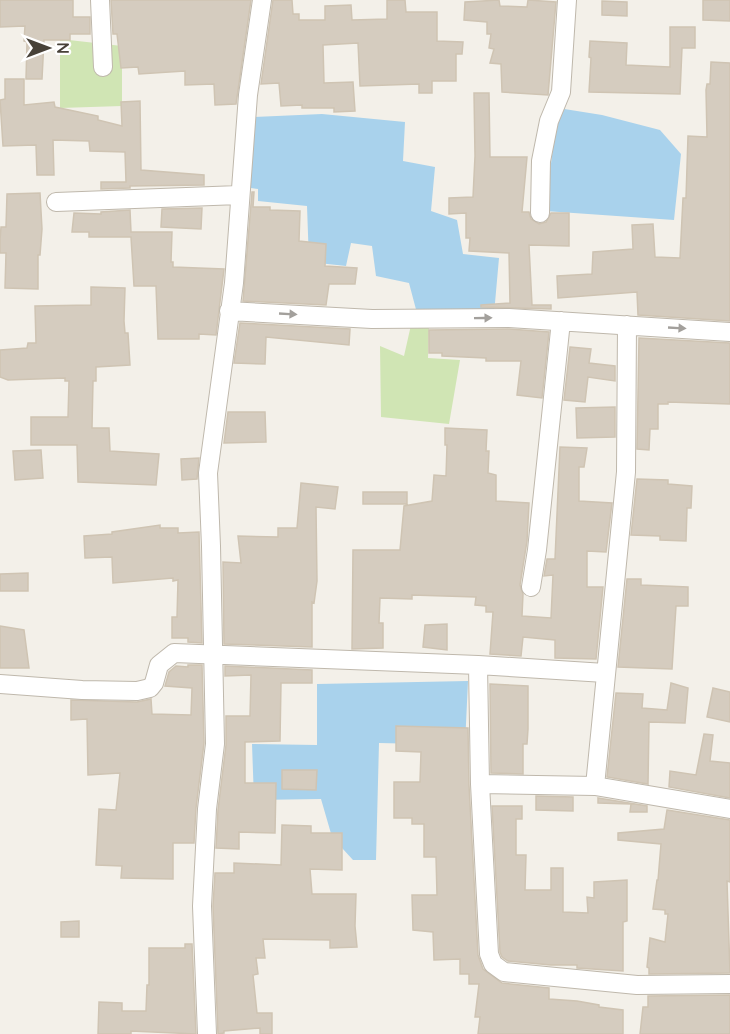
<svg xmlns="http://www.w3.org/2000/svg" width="730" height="1034" viewBox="0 0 730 1034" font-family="Quicksand,sans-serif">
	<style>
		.green { fill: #d0e5b4 }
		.water { fill: #a9d2ec }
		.building { fill: #d5ccbf; stroke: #cfc4b3; stroke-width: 1.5 }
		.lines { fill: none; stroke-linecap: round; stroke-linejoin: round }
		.minor-casing { stroke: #bfb8ac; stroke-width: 20 }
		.minor { stroke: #fff; stroke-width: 18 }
		.oneway { fill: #a3a09c }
	</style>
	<rect width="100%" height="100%" fill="#f3f0e9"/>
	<path class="green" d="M60,39l62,7v60l-62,2z
		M411,325h18l-1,33 32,2 -11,64 -68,-7 -1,-71 24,10z"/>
	<path class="water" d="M558,108l44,7 58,15 21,24 -7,66 -129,-9z
		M322,114l83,8 -2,39 32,6 -4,44 26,9 6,34 36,4 -5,56 -76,3 -9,-34 -33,-7 -4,-30 -21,-3 -5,23 -37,-4 -2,-56 -49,-5v-12l-14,-2 10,-70z
		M468,681l-3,64 -86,-2 -3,117h-23l-21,-23 -11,-38 -67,1 -2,-56 65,1v-61z"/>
	<path class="building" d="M0,0h73v17h17v17h-20v6h-26l-2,39h-16l1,-37 -3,-1 1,-15 -25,1z
		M111,0h140l-15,104 -21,1 -1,-21 -29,1v-14l-46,3 -1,-7 -17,1 -4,-34h-4z
		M273,0h19l1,14h6v6h26v-14l26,-1 1,15 35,-1v-19h18l1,12h31v29l26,1 -1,12h-6v27h-24v12h-13v-9l-59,2 -2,-43 -35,2 1,38 29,-1 2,29 -21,1v-4h-32v-3l-21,1 -2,-23 -18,1z
		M499,0l1,6 27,1 1,-7 28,2 -8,93 -46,-3 -1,-28 -11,-1 4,-14 -5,-1 2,-14h-4v-12l-23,-2 1,-18z
		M703,0h27v21l-27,-1z
		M602,1l25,1v14l-25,-1z
		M670,27h25v21h-13l-2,46 -91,-2 2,-34 -2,-1 1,-16 37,2 -1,22 44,2z
		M711,62l19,1v258l-92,-6 -1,-23 -79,6 -1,-22 35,-2 1,-22 40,-3 -1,-24 21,-1 2,33 25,1 3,-60h3l2,-62 19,1 -1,-47 1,-6h3z
		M5,79h19v26l30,-3 1,5 43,9v4l24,6 -1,-24 19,-1 1,69 63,5v10l-74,1v2l-29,1v-7h25l-1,-30 -35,-1 -1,-10 -36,-1 1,35h-17l-1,-30 -33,1 -3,-46 5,-1z
		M474,93h15l1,64h37l-5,55h7l2,7 8,5 7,-2 5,-9h18v33l-40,-1 3,60h19v4l-70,-2v-2l29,-2 -1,-50 -40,-2 1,-13h-4v-25l-17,1v-16l24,-1 2,-41z
		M252,192h2l-1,15h17v3l30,1 -1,30 27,3 -1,22 32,2 -2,16h-26l-3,21 -83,-4z
		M40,193l2,36 -2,26h-2v34l-33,-1 1,-35h-6v-13l1,-13h5l1,-33z
		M202,208l-1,21 -40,-2 1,-18z
		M130,210l1,22h41l-1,30h2v5l51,2 -8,66 -17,-1v5h-41l-2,-53h-22l-3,-49h-42v-5h-17l2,-19 27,1v-2z
		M91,287l34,1 -1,33 1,12h3l2,32 -34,2v14h-3l-1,47h17l1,23 49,3 -3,31 -78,-3 -1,-37h-46v-28h37l1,-36h-4v-3l-57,2 -8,-3v-27l27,-2 1,-5h8l-1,-37 56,-1z
		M240,323l110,6 -1,16 -83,-8 -1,27 -31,-1z
		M509,329l40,3 -7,66 -25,-3 4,-34h-35v-3l-44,-2v-3h-13v-23z
		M639,338l91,5v61l-62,-2v2h-10v25h-8l-1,21 -12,-1z
		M570,347l21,2 -2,14 26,3v15l-27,-4 -3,25 -21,-2z
		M615,407v30l-38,1 -1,-30z
		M228,412h37l1,30 -42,1z
		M445,428l42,2 -1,21h3l-1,22 8,2v26l33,2 -2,38 -7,44 3,9 -1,22 29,2 2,-43 -9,1 3,-17h8l5,-112 27,1 -3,19h-5v34l33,2 -6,49 -19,-1v36h16l-7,72 -41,-1v-18l-32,-3 -2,19 -31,-2 3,-42h-7v-6l-11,-1 1,-8 -64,-2v4l-32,-1 -1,25h4v25l-31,1 1,-99h47l4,-44 28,-5 2,-26 12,1 1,-31h-2z
		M41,450l2,28 -28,2 -2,-29z
		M199,458l-2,21 -15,1 -1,-21z
		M637,479l31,1v4l24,2 -1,22h-4l-1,33 -26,-1v-4l-29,-1z
		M301,483l37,4 -3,22 -19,-2 1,74 -3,22 -2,-1v45l-88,-3 -1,-82 18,1 -3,-27 40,1v-9h19z
		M363,492h44v12h-44z
		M160,525v3h18v5l21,-1 3,111 -14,-1v-4h-16v-21h5l1,-37 -5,1v-3l-60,5 -1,-26 -27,1 -1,-22 28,-2v-2z
		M28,573v18h-28v-17z
		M627,579h14v6l47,2v19h-12l-4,63 -54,-2z
		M447,624v26l-24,-3 2,-22z
		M0,626l24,4 5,38h-29z
		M188,665h14l2,78 -8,65 -2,35h-21v36l-52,-1 1,-12 -26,-1 3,-56 17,1 4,-37 -32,2 -1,-56 -16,1v-20l66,2 14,-3 1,15 39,1 1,-27 -27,-2 4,-14 7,-6 12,1z
		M225,666l87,4v13h-31l-1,58 -35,1v41h31l-1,50 -36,-1v17l-23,-1 2,-38 8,-65v-29h24l1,-41 -26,1z
		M671,683l17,5 -3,35 -36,-1 -1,62 -41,-7 9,-84 27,1 -1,14 25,2z
		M490,684l38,2v43l-1,15h-4v30l-32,-1z
		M713,688l17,4v30l-23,-5z
		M396,726l72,2 1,57 9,170 5,14 19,14 47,5v11l28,2 22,4v2l24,3v24h-145l2,-17h-5l4,-33h-10v-10h-9v-15l-26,1 -1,-28 -20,-2 -1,-35h25l-1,-38h-12v-33h-12v-6h-18v-36h26l1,-30 -25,-1z
		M704,734l9,1 -3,26 20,2v35l-61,-11 1,-16 26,4z
		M282,770h35l-1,20 -34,-1z
		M536,796l37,1v14l-37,-1z
		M598,798l49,8v6h-17l1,-8 -33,-1z
		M492,806h30v13h-6v36h10l-1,35h26v-22h12v44l25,1 -1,-16 7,1v-16l33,-2v41l-4,1v49l-46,-3v-3h-26l-43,-4 -6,-4 -2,-5z
		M667,810l63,10v62l-3,-1 3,92 -81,1v-6l-2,-1 3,-29 15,4 3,-28h-3v-4l-12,-1 4,-29h1l3,-36 -43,-4v-7l46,-4z
		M282,825l29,1v7h31v37l-32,-1 2,25h44l-1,32 2,21 -27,1v-8l-67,-1 2,19h-9l2,16 -5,1 4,38h15v21h-12v-6l-36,3v2l-6,1 -5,-128 2,-33h19v-10l47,2z
		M79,921v16h-18v-15z
		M185,944h7l4,90 -65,-3v3h-33l1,-32 23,1v8h24l1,-26h2v-37h36z
		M730,995v39h-90l3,-27h5v-11z"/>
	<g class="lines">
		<defs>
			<path id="minor" d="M100,0l3,67
				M56,202l183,-7
				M540,213l1,-52 8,-40 12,-29 6,-92
				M229,311l143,8 137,-1 221,14
				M531,587l6,-37 24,-229
				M478,665l2,119 9,170 4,10 11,8 133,13 93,-1
				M0,684l82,6 55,1 13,-3 4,-5 5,-18 15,-12 304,12 127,8
				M480,784l115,2 135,23
				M595,786l31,-314 1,-147
				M207,1034l-5,-128 5,-97 8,-65 -4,-198 -3,-73 26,-190 14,-188 14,-95"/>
		</defs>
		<use href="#minor" class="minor-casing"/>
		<use href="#minor" class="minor"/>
	</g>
	<defs><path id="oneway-solid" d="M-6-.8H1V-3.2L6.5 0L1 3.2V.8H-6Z" transform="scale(1.5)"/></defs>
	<g class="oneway">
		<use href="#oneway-solid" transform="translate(288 314) rotate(3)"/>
		<use href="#oneway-solid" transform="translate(483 318) rotate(-1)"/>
		<use href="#oneway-solid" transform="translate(677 328) rotate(3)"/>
	</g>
	<g transform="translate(48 48) rotate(90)" stroke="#ffffff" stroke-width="4.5" paint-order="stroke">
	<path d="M0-4.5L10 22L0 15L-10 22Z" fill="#474138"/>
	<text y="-9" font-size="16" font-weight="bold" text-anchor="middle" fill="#474138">N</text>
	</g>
</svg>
